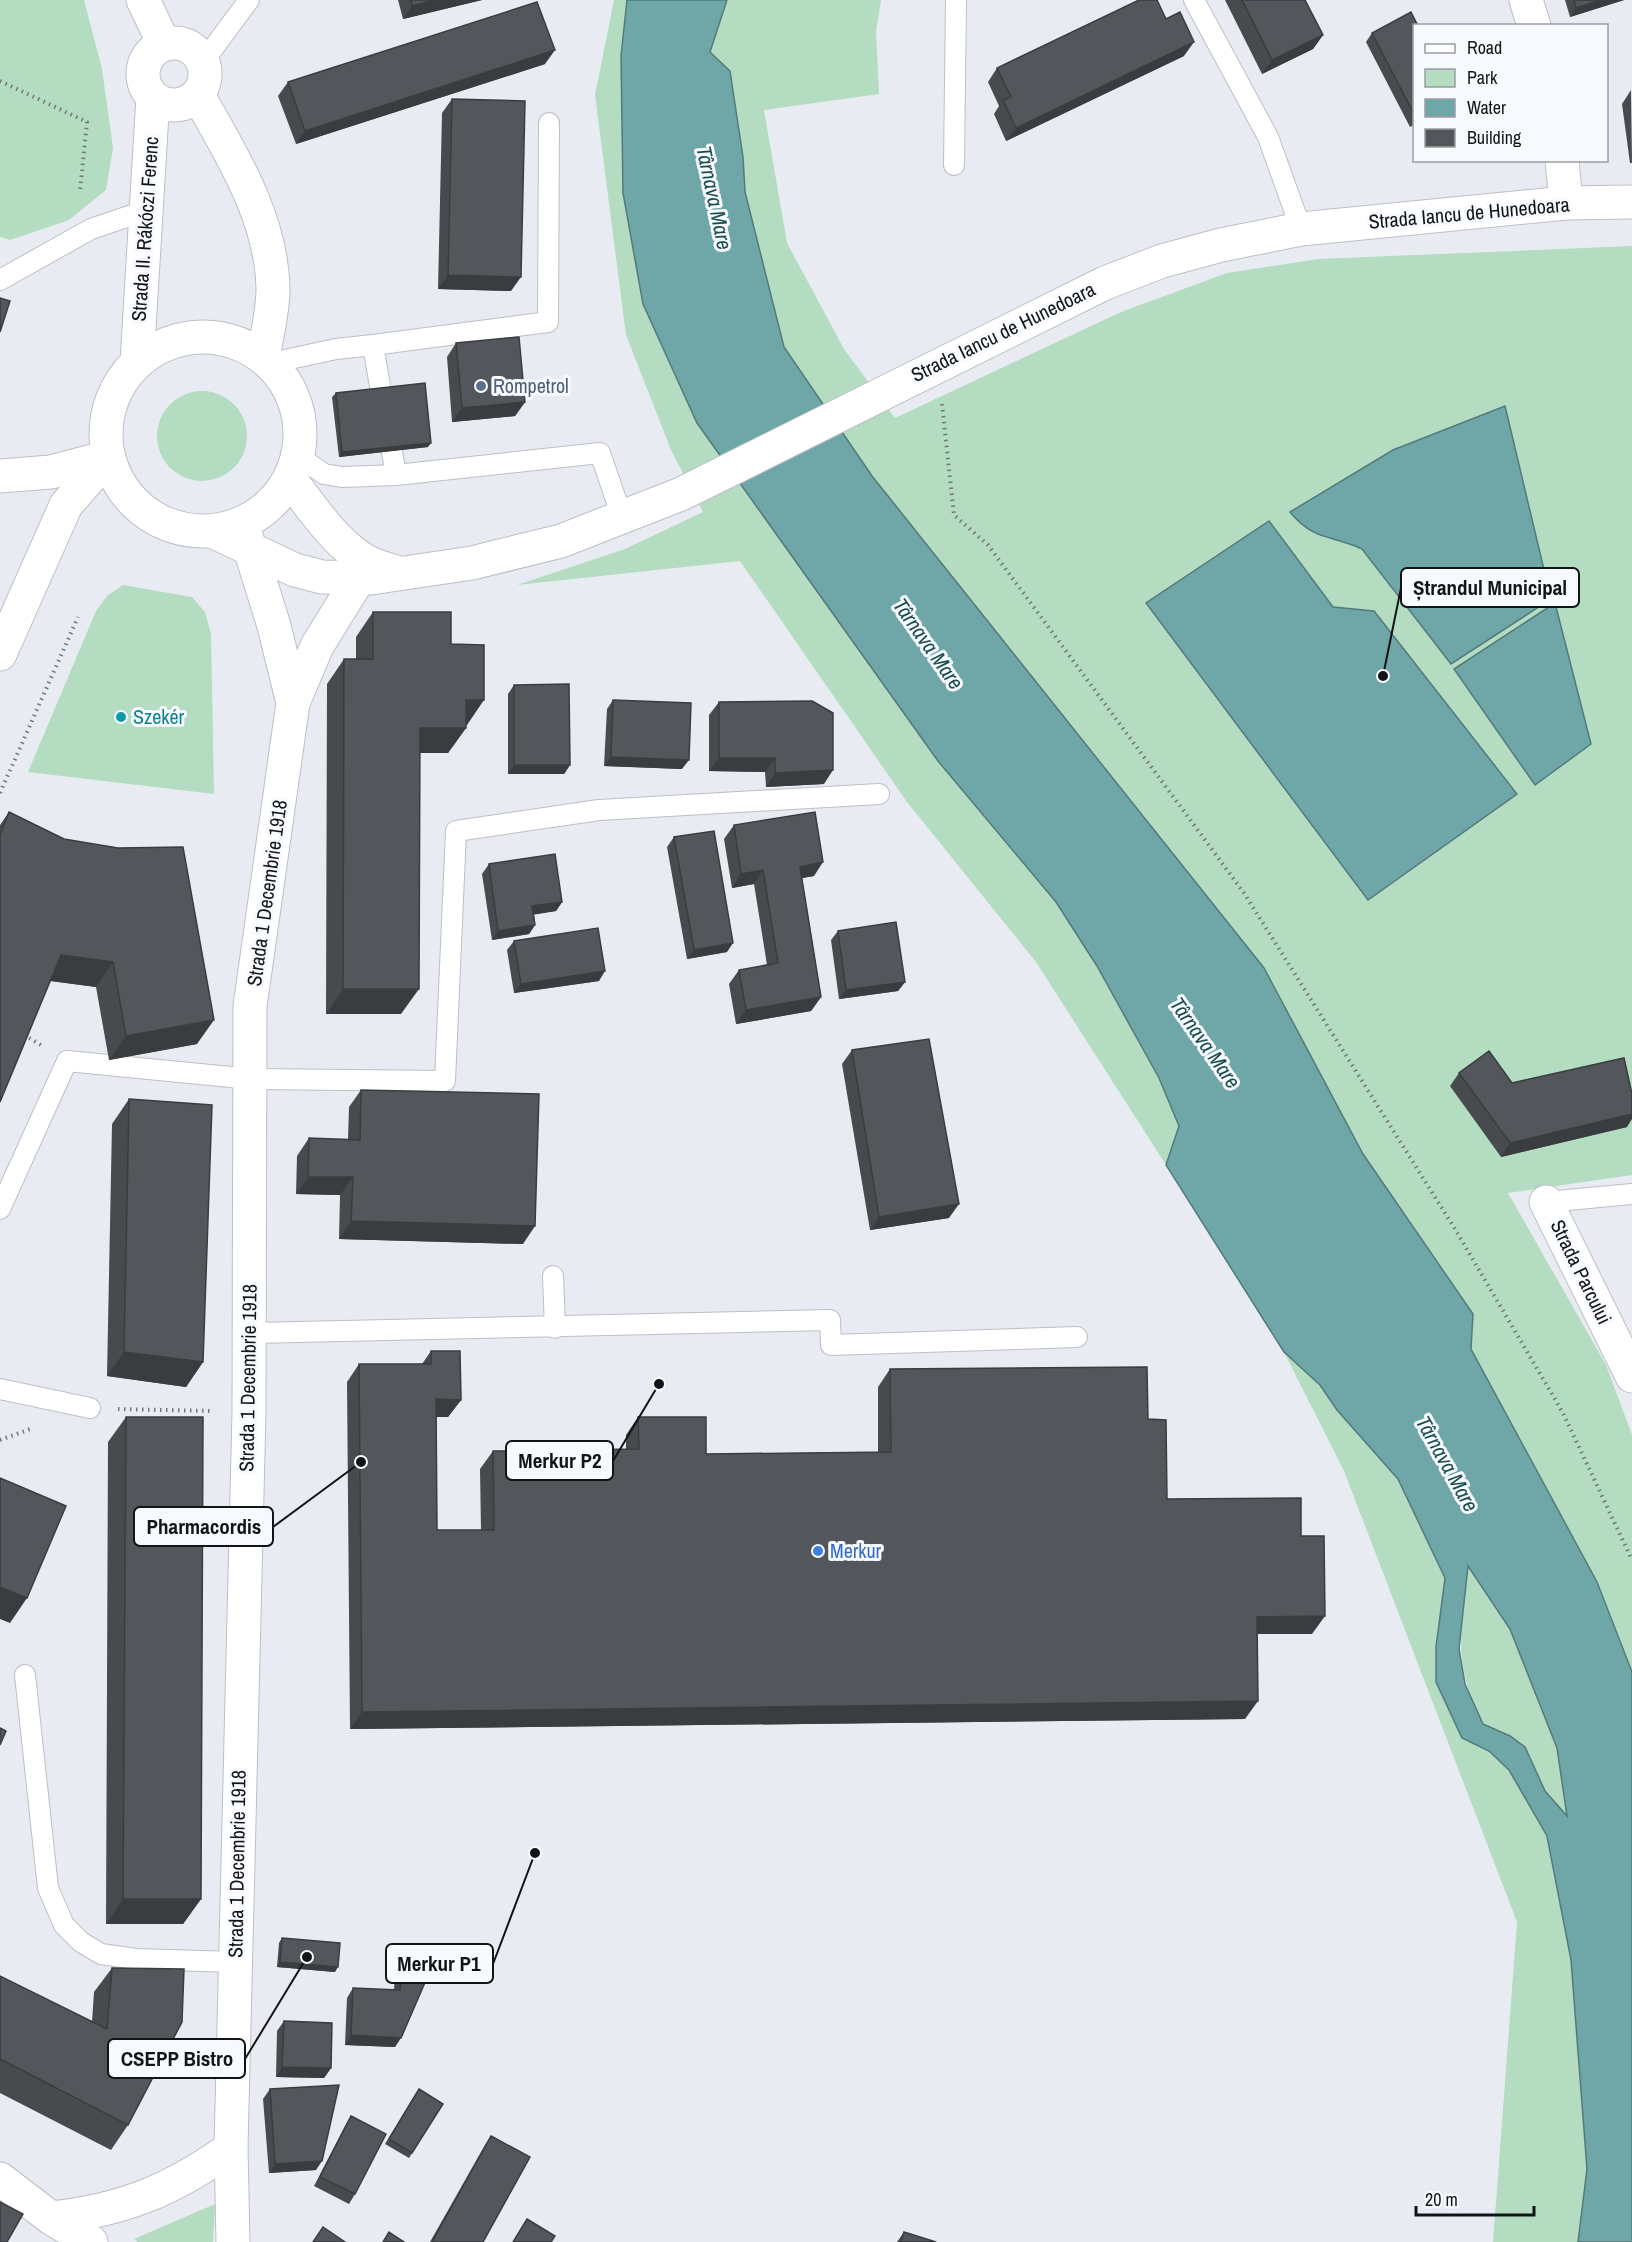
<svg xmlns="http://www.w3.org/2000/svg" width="1632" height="2242" viewBox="0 0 1632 2242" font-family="'Archivo Narrow',sans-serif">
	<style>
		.green { fill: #b3dcc0 }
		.water { fill: #6fa6a7; stroke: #537a7c; stroke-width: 1.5; fill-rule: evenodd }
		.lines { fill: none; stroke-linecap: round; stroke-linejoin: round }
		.lane-casing { stroke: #bcbfc5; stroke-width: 22 }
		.street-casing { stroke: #bcbfc5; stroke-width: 35 }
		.secondary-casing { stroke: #bcbfc5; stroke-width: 35 }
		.path { stroke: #74777a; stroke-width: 4; stroke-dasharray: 1.5 4.5; stroke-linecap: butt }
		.lane { stroke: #fff; stroke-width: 20 }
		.street { stroke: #fff; stroke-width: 33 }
		.secondary { stroke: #fff; stroke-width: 33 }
		.wall { fill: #474b4e }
		.shaded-wall { fill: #3a3d40 }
		.building { fill: #53575b; stroke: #3a3d40; stroke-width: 1.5 }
		.service-dot { fill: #5c6f8a; stroke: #f6f9fe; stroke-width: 2 }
		.culture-dot { fill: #0f9aa8; stroke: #f6f9fe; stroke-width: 2 }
		.shop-dot { fill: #3f7fe0; stroke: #f6f9fe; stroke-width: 2 }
		.labels { text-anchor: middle; stroke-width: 6; stroke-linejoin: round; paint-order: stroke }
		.street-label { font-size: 20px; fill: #131416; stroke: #f6f9fe }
		.service-label { font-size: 20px; fill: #4e5e75; stroke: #f6f9fe; text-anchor: start }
		.culture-label { font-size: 20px; fill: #0d838f; stroke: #f6f9fe; text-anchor: start }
		.shop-label { font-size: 20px; fill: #366cbe; stroke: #f6f9fe; text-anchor: start }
		.water-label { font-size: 21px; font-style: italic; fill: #1b4d4e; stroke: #f6f9fe }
		.leader { fill: none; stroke: #131416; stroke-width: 2 }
		.callout-dot { fill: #131416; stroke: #f6f9fe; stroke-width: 2 }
		.callout { fill: #f6f9fe; stroke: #131416; stroke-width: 2 }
		.callout-label { font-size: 21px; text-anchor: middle; font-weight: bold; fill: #131416 }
	</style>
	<rect width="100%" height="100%" fill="#e8ecf2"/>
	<path class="green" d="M0,0h84l18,69 11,79 -7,42 -37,30 -59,20 -10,-3z
		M614,0h13l-6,56 2,137 20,111 54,119 241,338 118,141 41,64 62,112 20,48 -13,39 -130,-203 -129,-160 -167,-241 -223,24 108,-36 78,-37 -32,-62 -45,-115 -31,-240z
		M727,0h154l-5,31 3,63 -115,16 23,133 57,106 51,69 226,-106 106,-39 91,-14 314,-13v929l-124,18 98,172 26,70v237l-35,-90 -126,-233 2,-35 -110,-160 -491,-678 -88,-129 -39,-155 -2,-35 -13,-86 -20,-19z
		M157 436a45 45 0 1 1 90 0a45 45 0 1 1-90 0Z
		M123,585l69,12 13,15 6,22 3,160 -186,-22 68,-161 11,-15z
		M1284,1352l36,33 17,25 61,69 47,99 -9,69v35l26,56 28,13 19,19 38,66 24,124 16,209 -9,73h-85l24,-320 -173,-451z
		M1467,1565l43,64 47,119 10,69 -22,-26 -20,-44 -15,-11 -27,-12c-31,-62 -22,-93 -16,-159z
		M215,2204l-2,38h-75l-4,-3z"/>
	<path class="water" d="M627,0h100l-17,52 20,19 13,86 2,35 39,155 88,129 392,492 99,186 110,160 -2,35 126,233 35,90v570h-54l9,-73 -16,-209 -24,-124 -38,-66 -20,-19 -27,-13 -26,-56v-35l9,-69 -47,-99 -61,-69 -17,-25 -36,-33 -118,-187 13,-39 -20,-48 -62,-112 -41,-64 -118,-141 -241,-338 -54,-119 -20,-111 -2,-137zM1468,1566l42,63 47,119 10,68 -22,-25 -20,-44 -15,-11 -27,-12 -18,-40 -6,-35z
		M1505,406l46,193 -100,65 -89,-115c-32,-15 -47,-7 -72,-37l103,-62z
		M1269,521l64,86 41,4 143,183 -149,106 -222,-297z
		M1555,603l36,141 -56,41 -81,-116z"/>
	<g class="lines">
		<defs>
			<path id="lane" d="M1194,0l74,137 33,92
				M203,62l46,-62
				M954,165l2,-165
				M0,280l91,-51 56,-19
				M373,345l175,-23 1,-199
				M271,363l65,-14 37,-4 8,47
				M392,452l4,23
				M298,456l26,18 18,3 54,-2 204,-22 22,64
				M1546,1202l86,-8
				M0,1209l67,-148 184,18 194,2 11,-250 143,-21 280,-16
				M553,1276l2,52
				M249,1333l581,-13 1,25 246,-8
				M0,1389l90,19
				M25,1675l23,213 16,37 17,17 20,12 35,5 99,3"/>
			<path id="street" d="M1526,0l8,26
				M1562,160l4,43
				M0,476l51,-4 57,-15
				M1546,1202l86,174
				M0,2179l51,39 40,24
				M51,2218c73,-8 121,-28 180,-70"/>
			<path id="secondary" d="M143,0l21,44
				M143 74a31 31 0 1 1 62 0a31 31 0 1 1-62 0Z
				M198,95c33,59 74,123 75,194 0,22 -6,46 -10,68
				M106 434a97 97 0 1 1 194 0a97 97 0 1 1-194 0Z
				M137,362l16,-265
				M290,479c21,28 50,71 82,85 8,4 18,6 27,9
				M212,531l83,39 27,7 49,1 101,-15 89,-22 120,-47 424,-211 57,-22 59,-16 80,-16 265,-26 66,-1
				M0,654l66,-149 42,-48
				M293,703l24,-57 42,-68
				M233,2242l-2,-94 18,-736 1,-406 43,-303 -19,-77 -32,-103"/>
		</defs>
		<use href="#lane" class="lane-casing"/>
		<use href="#street" class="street-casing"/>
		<use href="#secondary" class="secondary-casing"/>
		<path class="path" d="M0,81l87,41 -7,69
			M942,404l12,111 34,30 256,348 211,336 108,184 69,147
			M0,793l78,-176
			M24,1035l17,10
			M118,1409l95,2
			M0,1440l33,-12"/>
		<use href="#lane" class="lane"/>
		<use href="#street" class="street"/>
		<use href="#secondary" class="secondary"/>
	</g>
	<path class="wall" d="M398,0h84l-79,19z
		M1225,0h80l18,35 -10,14 -51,25z
		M1565,0h59l-54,17z
		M1414,26v99l-4,2 -44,-85 6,-9z
		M1184,56l-178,85 -12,-27 5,-8 -11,-24 9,-14z
		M545,64l-249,80 -18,-48 10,-14z
		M1631,90l1,73h-2l-8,-59z
		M452,99l59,192 -73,-2 4,-176z
		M456,343l69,59 -10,14 -63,6 -5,-65z
		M336,393l92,54 -89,10 -7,-60z
		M373,612l78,32 16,81h-1v3l-18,25h-28l-19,261h-75l1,-330 17,-25h12v-22z
		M514,685l56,80 -6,9h-56v-80z
		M613,700l69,69 -78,-3 3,-57z
		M719,702l105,82 -58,3 -1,-15 -56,-1v-56z
		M9,812l188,232 -88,16 -13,-73 -46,-6 -50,121v-277z
		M734,825l80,51 -12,2 19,119 -10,14 -75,13 -7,-40 10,-14 28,-5 -13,-81 -22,4 -8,-49z
		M674,837l53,115 -40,7 -20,-112z
		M489,864l73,38 -6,9 -22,3 1,11 -6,9 -37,6 -10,-66z
		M838,931l67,51 -7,9 -59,8 -8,-59z
		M514,941l85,40 -85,12 -7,-43z
		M852,1050l97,168 -79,12 -28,-166z
		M1459,1073l53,10 115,44 -126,30 -51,-71z
		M361,1090l162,154 -184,-5 1,-44 -44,-1 1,-38 12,-18 39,1 1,-32z
		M129,1099l74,263 -17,25 -79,-11 5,-252z
		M431,1351l30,49 -13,17h-12l1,113h44l-1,-61 13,-18 133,-2v-14l12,-18 68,37 172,-2v-65l12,-18 258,50 19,80 134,37 11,98h-55l-12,85 -895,10 -3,-347 12,-18h63z
		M126,1417l75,482 -18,25h-77l2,-482z
		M282,1938l53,34 -58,-5 2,-24z
		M402,1962l31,2 -38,83 -50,-2 2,-47 6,-10 41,2 1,-18z
		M112,1968l16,157 -17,25 -111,-57v-117l92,46 2,-30z
		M284,2021l47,47 -7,10 -48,-1 1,-46z
		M270,2089l46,81 -47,3 -6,-74z
		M416,2093l27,11 -34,54 -24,-14z
		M351,2116l4,78 -6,10 -35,-18 31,-60z
		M491,2136l-8,106h-53l55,-97z
		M904,2232l32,10h-39z"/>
	<path class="shaded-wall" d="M435,0h47l-79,19 9,-13z
		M1601,0h23l-54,17 6,-9z
		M1323,35l-10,14 -51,25 10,-14z
		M1194,42l-10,14 -178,85 10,-13z
		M555,50l-10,14 -249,80 9,-13z
		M448,275l73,2 -10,14 -73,-2z
		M525,402l-10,14 -63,6 10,-14z
		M431,443l-3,4 -89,10 3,-5z
		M466,700h18l-17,25h-19z
		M420,728h46l-18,25h-45z
		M611,757l78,3 -7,9 -78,-3z
		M719,758h56l-10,14 -56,-1z
		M514,765h56l-6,9h-56z
		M833,770l-9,14 -58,3 9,-14z
		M823,862l-9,14 -24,4 10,-13z
		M763,870l-9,14 -22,4 9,-14z
		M562,902l-6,9 -30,5 6,-10z
		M535,925l-6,9 -37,6 6,-9z
		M733,943l-6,9 -40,7 7,-9z
		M61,955l52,7 -17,25 -52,-7z
		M605,971l-6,10 -85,12 7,-9z
		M905,982l-7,9 -59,8 7,-9z
		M343,989h76l-18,25h-75z
		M821,997l-10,14 -75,13 10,-14z
		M214,1020l-17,24 -88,16 17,-24z
		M1632,1114v5l-5,8 -126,30 9,-14z
		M308,1177h45l-13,18 -44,-1z
		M959,1204l-10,14 -79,12 9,-13z
		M351,1221l184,5 -12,18 -184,-5z
		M124,1352l79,10 -17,25 -79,-11z
		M436,1399l25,1 -13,17h-25z
		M0,1587l27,11 -17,25 -10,-4z
		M1325,1616l-13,18h-67l12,-17z
		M1258,1701l-13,18 -895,10 12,-17z
		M123,1899h78l-18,25h-77z
		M280,1962l58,5 -3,5 -58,-5z
		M351,2035l50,3 -6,9 -50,-2z
		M282,2067l49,1 -7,10 -48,-1z
		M322,2161l-6,9 -47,3 6,-9z"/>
	<path class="building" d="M411,0h24l-23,6z
		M1139,0h18l9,19 14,-7 14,30 -178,86 -13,-28 8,-3 -14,-29z
		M1242,0h63l18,35 -51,25z
		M1574,0h27l-25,8z
		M537,2l18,48 -250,81 -17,-49z
		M1411,12l7,14h-4v88l-42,-81z
		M452,99l73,2 -4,176 -73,-2z
		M0,298l10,3 -10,31z
		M519,337l6,65 -63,6 -6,-65z
		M425,383l6,60 -89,9 -6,-59z
		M373,612h78v32l33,1v55h-18v28h-46l-1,261h-76l1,-330h29z
		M569,684l1,81h-56v-80z
		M613,700l78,3 -2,57 -78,-3z
		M812,701l21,12v57l-58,3v-15h-56v-56z
		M9,812l55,27 54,9 65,-1 31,173 -88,16 -13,-74 -52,-7 -61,147v-267z
		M815,812l8,50 -23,5 21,130 -75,13 -7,-40 39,-7 -15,-93 -22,4 -7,-49z
		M714,831l19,112 -39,7 -20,-113z
		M555,854l7,48 -30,4 3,19 -37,6 -9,-67z
		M896,922l9,60 -59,8 -8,-59z
		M598,928l7,43 -84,13 -7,-43z
		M929,1039l30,165 -80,13 -27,-167z
		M1489,1051l23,32 112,-25 8,36v20l-122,29 -51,-70z
		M361,1090l178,4 -4,132 -184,-5 2,-44h-45l1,-39 51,2z
		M129,1099l83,6 -9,257 -79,-10z
		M431,1351h29l1,49 -25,-1 1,131h57l-1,-79 146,-2 -1,-32h68v37l185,-2 -1,-83 257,-2 1,52 18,1 1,79 134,-1v38h23l1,80 -68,1 1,84 -896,11 -3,-348h72z
		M126,1417h77l-2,482h-78z
		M0,1478l66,28 -39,92 -27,-11z
		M0,1728l6,3 -6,14z
		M282,1938l58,5 -2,24 -58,-5z
		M402,1962l31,2 -32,74 -50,-3 2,-47 47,2z
		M112,1968l72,1 -2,53 -54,103 -128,-66v-83l107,53z
		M284,2021l48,2 -1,45 -49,-1z
		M339,2085l-17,76 -47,3 -5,-75z
		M419,2089l24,15 -31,49 -23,-14z
		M351,2116l35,18 -31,60 -35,-17z
		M491,2136l39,21 -47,85h-51z
		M0,2202l23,12 -16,28h-7z
		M527,2219l28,17 -4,6h-38z
		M323,2227l22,15h-32z
		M389,2232l15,10h-21z
		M904,2232l32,10h-35z"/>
	<circle class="service-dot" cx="481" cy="386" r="6"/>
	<circle class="culture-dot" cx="121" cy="717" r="6"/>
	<circle class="shop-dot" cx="818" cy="1551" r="6"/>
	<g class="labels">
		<g class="street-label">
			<text transform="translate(1469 213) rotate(-5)" y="7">Strada Iancu de Hunedoara</text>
			<text transform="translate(145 229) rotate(-86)" y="7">Strada II. Rákóczi Ferenc</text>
			<text transform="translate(1003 332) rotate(-26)" y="7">Strada Iancu de Hunedoara</text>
			<text transform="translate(267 893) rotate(-82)" y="7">Strada 1 Decembrie 1918</text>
			<text transform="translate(1581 1272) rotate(64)" y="7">Strada Parcului</text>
			<text transform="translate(248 1378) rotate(-89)" y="7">Strada 1 Decembrie 1918</text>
			<text transform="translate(237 1864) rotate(-89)" y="7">Strada 1 Decembrie 1918</text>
		</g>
		<g class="service-label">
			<text x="493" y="393">Rompetrol</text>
		</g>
		<g class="culture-label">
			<text x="133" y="724">Szekér</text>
		</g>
		<g class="shop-label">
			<text x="830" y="1558">Merkur</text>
		</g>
		<g class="water-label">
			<text transform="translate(714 198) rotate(78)" y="7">Târnava Mare</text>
			<text transform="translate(928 644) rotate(55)" y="7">Târnava Mare</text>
			<text transform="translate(1205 1043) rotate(55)" y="7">Târnava Mare</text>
			<text transform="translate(1447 1464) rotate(61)" y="7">Târnava Mare</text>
		</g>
	</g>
	<path class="leader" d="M1383 676L1401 588M659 1384L613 1461M361 1462L273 1527M535 1853L493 1964M307 1957L245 2059"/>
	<g class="callout-dot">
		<circle cx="1383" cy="676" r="6"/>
		<circle cx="659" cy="1384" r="6"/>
		<circle cx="361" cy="1462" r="6"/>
		<circle cx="535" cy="1853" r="6"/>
		<circle cx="307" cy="1957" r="6"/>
	</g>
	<g class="callout">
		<rect x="1401" y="568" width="178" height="39" rx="6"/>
		<rect x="506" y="1441" width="107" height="39" rx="6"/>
		<rect x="134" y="1507" width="139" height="39" rx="6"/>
		<rect x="386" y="1944" width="107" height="39" rx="6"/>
		<rect x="108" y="2039" width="137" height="39" rx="6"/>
	</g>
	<g class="callout-label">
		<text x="1490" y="595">Ștrandul Municipal</text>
		<text x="560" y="1468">Merkur P2</text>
		<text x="204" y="1534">Pharmacordis</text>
		<text x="439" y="1971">Merkur P1</text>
		<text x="177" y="2066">CSEPP Bistro</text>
	</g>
	<rect x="1413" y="24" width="195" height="138" fill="#f6f9fe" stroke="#9b9da1" stroke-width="1.5"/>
	<rect x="1425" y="44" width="30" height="9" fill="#ffffff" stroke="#9b9da1" stroke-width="1.5"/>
	<text x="1467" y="54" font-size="18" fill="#131416">Road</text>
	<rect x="1425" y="69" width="30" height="18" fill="#b3dcc0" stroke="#9b9da1" stroke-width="1.5"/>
	<text x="1467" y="84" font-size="18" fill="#131416">Park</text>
	<rect x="1425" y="99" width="30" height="18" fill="#6fa6a7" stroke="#9b9da1" stroke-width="1.5"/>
	<text x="1467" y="114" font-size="18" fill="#131416">Water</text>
	<rect x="1425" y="129" width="30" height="18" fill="#53575b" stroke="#9b9da1" stroke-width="1.5"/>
	<text x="1467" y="144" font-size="18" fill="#131416">Building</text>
	<path d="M1416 2206v9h118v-9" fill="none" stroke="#131416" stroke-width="3"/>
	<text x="1425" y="2206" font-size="18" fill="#131416" stroke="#f6f9fe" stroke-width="4.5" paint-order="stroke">20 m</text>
</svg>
